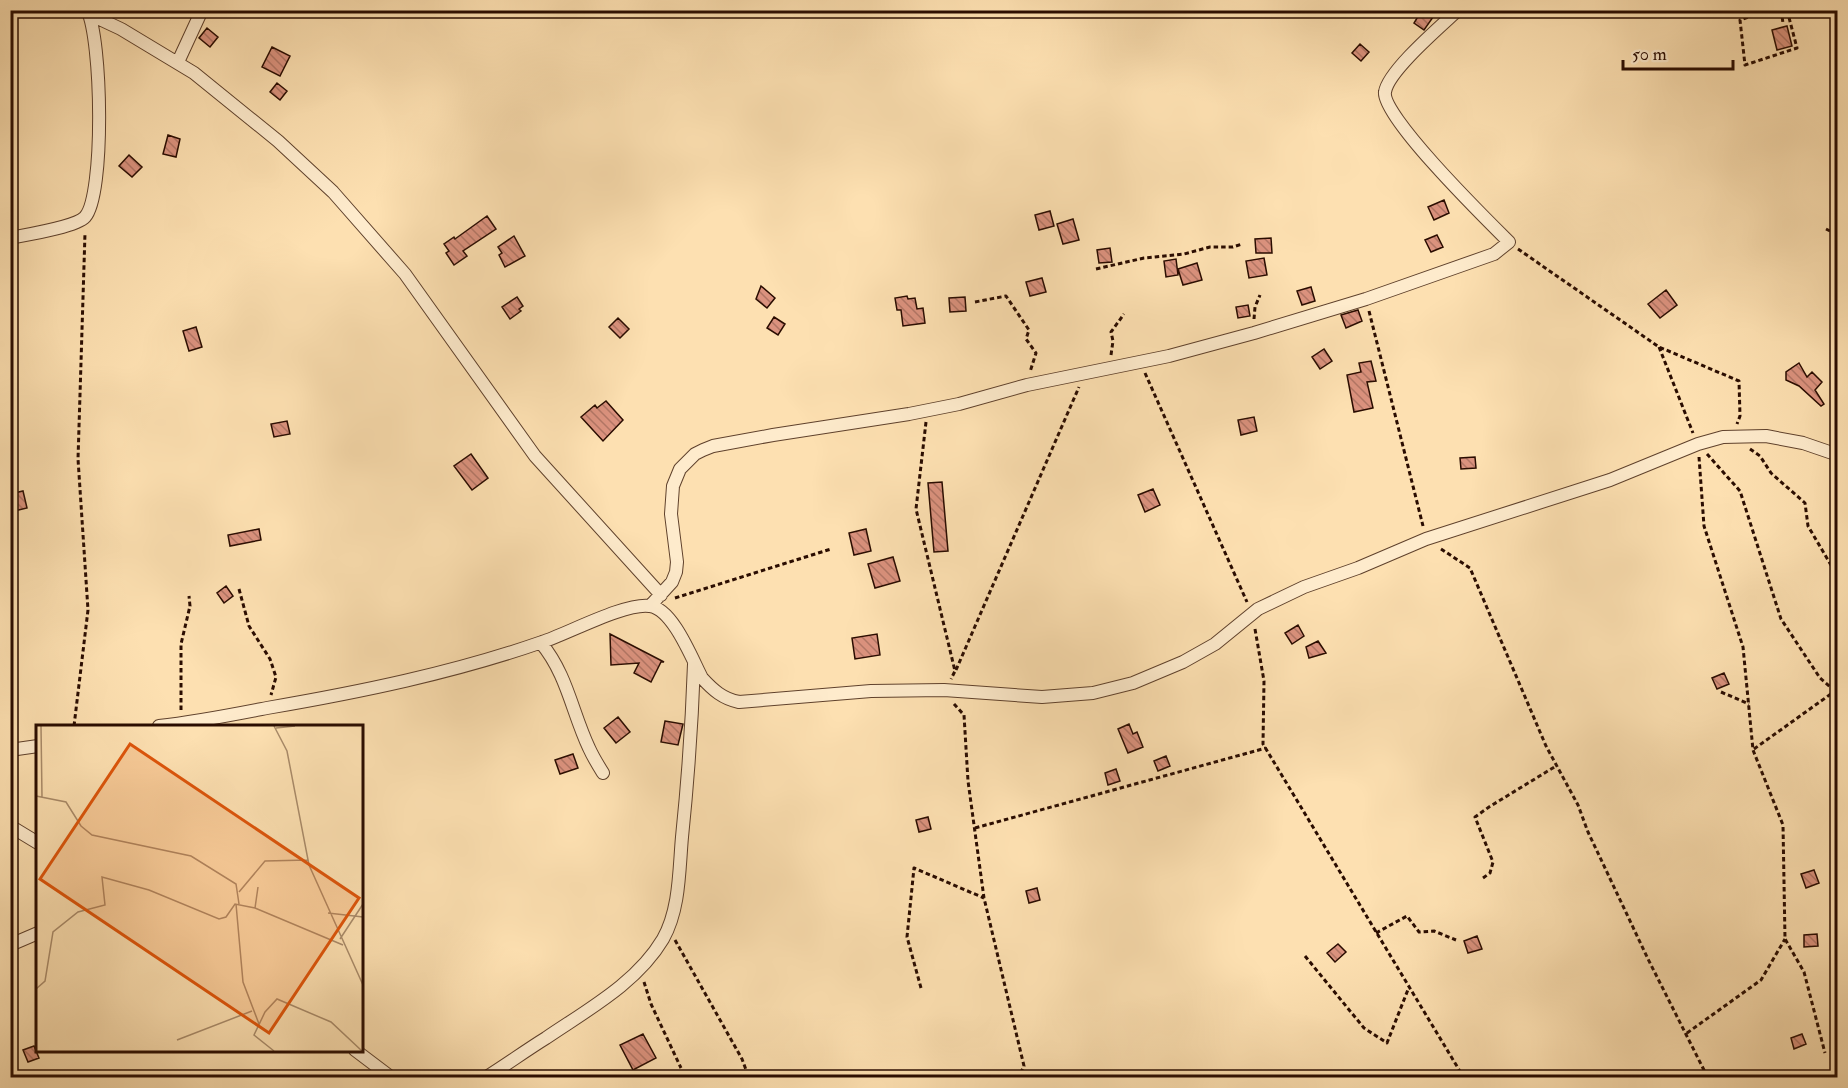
<svg xmlns="http://www.w3.org/2000/svg" width="1848" height="1088" viewBox="0 0 1848 1088" font-family="'IM FELL Double Pica',serif">
	<style>
		.building { fill: url(#building-back-hatch); stroke: #2a0c00; stroke-width: 1.5 }
		.lines { fill: none; stroke-linecap: round; stroke-linejoin: round }
		.minor-casing { stroke: #5f412c; stroke-width: 14 }
		.path { stroke: #2a0c00; stroke-width: 3; stroke-dasharray: 4.5 3; stroke-linecap: butt }
		.minor { stroke: #feebcc; stroke-width: 12 }
		.inset-road { fill: none; stroke: #a98b6a; stroke-width: 1.5 }
		.view { fill: #de550b; fill-opacity: 0.15; stroke: #de550b; stroke-width: 3 }
		.inset-edge { fill: none; stroke: #2a0c00; stroke-width: 3 }
	</style>
	<defs>
		<pattern id="building-back-hatch" width="6" height="6" patternUnits="userSpaceOnUse" patternTransform="scale(1.5)"><rect width="6" height="6" fill="#db927e"/><path d="M-1 5l2 2M0 0l6 6M5-1l2 2" fill="none" stroke="#b27665"/></pattern>
	</defs>
	<rect width="100%" height="100%" fill="#fde0b1"/>
	<filter id="stains"><feTurbulence type="fractalNoise" baseFrequency=".00333" numOctaves="4"/><feColorMatrix values="0 0 0 0 .2 0 0 0 0 .09 0 0 0 0 .02 0 0 0 .5 -.17"/></filter>
	<radialGradient id="worn" r=".72"><stop offset=".6" stop-color="#630" stop-opacity="0"/><stop offset="1" stop-color="#630" stop-opacity=".3"/></radialGradient>
	<path class="building" d="M1422,10h16l-14,20 -10,-7z
		M1787,26l5,20 -15,4 -5,-20z
		M207,28l11,9 -8,10 -11,-9z
		M1360,44l9,8 -8,9 -9,-8z
		M272,47l18,9 -10,20 -18,-9z
		M277,83l10,8 -7,9 -10,-8z
		M168,135l12,4 -4,18 -13,-3z
		M129,155l13,12 -10,10 -13,-11z
		M1444,200l5,13 -15,7 -6,-13z
		M1050,211l4,15 -15,4 -4,-15z
		M487,216l9,13 -33,22 4,5 -13,9 -8,-12 3,-2 -5,-7 10,-7 1,2z
		M1073,219l6,21 -16,4 -6,-20z
		M1437,235l6,12 -12,5 -6,-12z
		M514,236l11,20 -20,11 -6,-12 3,-2 -4,-6z
		M1271,238l1,15h-16l-1,-14z
		M1110,248l2,14 -13,1 -2,-13z
		M1264,258l3,17 -18,3 -3,-17z
		M1176,259l2,16 -12,2 -2,-16z
		M1197,263l5,17 -19,5 -5,-16z
		M1042,278l4,14 -16,4 -4,-14z
		M761,286l14,12 -8,10 -11,-9z
		M1311,287l4,14 -13,4 -5,-14z
		M1666,290l11,15 -17,13 -12,-14z
		M907,296l1,3 7,-1 2,11 6,-1 2,15 -22,3 -2,-16h-4l-2,-12z
		M517,297l6,9 -4,3 2,2 -11,8 -8,-12z
		M965,297l1,14 -16,1 -1,-14z
		M1248,305l2,11 -12,2 -2,-11z
		M1358,310l4,11 -16,7 -5,-13z
		M774,317l11,7 -7,11 -11,-7z
		M618,318l11,11 -9,9 -11,-11z
		M196,327l6,20 -13,4 -6,-20z
		M1324,349l8,12 -12,8 -8,-12z
		M1371,361l5,20 -9,1 6,26 -19,4 -7,-37 14,-3 -2,-9z
		M1799,363l8,14 5,-5 10,10 -7,8 9,14 -3,2 -22,-20 -13,-6v-8z
		M606,401l17,19 -20,21 -22,-24 14,-12 2,3z
		M1254,417l3,14 -16,4 -3,-15z
		M287,421l3,13 -16,3 -3,-13z
		M471,454l17,24 -16,12 -18,-24z
		M1475,457l1,11 -15,1 -1,-11z
		M942,482l6,69 -14,1 -6,-69z
		M1153,489l7,16 -15,7 -7,-17z
		M23,491l4,17 -13,3 -4,-17z
		M259,529l2,11 -31,6 -2,-11z
		M866,529l5,22 -17,4 -5,-22z
		M893,557l7,24 -25,7 -7,-24z
		M226,586l7,10 -9,7 -7,-10z
		M1298,625l6,11 -12,8 -7,-11z
		M610,634l54,28h-3l-10,20 -17,-9 5,-10 -28,2z
		M877,634l3,21 -25,4 -3,-21z
		M1318,641l8,12 -17,5 -3,-11z
		M1724,673l5,11 -12,5 -5,-11z
		M618,717l12,15 -14,11 -12,-15z
		M665,721l18,3 -5,21 -17,-3z
		M1129,724l4,10 4,-2 6,15 -15,6 -10,-24z
		M573,754l5,14 -18,6 -5,-14z
		M1166,756l4,10 -12,5 -4,-10z
		M1116,769l4,12 -12,4 -3,-12z
		M928,817l3,12 -12,3 -3,-12z
		M1814,870l5,13 -13,5 -5,-14z
		M1037,888l3,12 -11,3 -3,-12z
		M1817,934l1,12 -14,1v-12z
		M1477,936l5,13 -14,4 -4,-12z
		M1338,944l8,8 -11,10 -8,-9z
		M643,1034l13,24 -23,12 -13,-25z
		M1802,1034l4,10 -12,5 -3,-11z
		M34,1046l5,12 -11,4 -5,-12z"/>
	<g class="lines">
		<defs>
			<path id="minor" d="M89,14l32,15 73,44 84,68 55,51 72,82 130,182 126,139
				M178,62l24,-52
				M10,238c15,-3 66,-11 75,-21 20,-22 17,-179 2,-207
				M650,606l22,-24 4,-10 1,-10 -6,-48 2,-28 7,-17 15,-15 8,-4 10,-4 60,-11 136,-21 50,-10 68,-19 142,-29 85,-23 112,-34 128,-45 15,-12c-21,-21 -128,-126 -124,-150 3,-21 56,-66 73,-82
				M541,643c26,31 31,69 48,105 4,9 9,17 14,25
				M159,726c37,-4 72,-11 108,-18 93,-16 186,-35 275,-66 25,-8 84,-40 108,-36 23,3 42,53 52,72 11,12 21,21 37,24l132,-11 73,-1 98,7 51,-4 40,-10 50,-21 32,-18 43,-35 46,-22 54,-19 68,-29 184,-59 88,-36 25,-7 43,-1 37,7 35,12
				M10,750l28,-4
				M10,826l28,17
				M10,945l28,-12
				M355,1050l37,28
				M485,1078c21,-13 40,-27 61,-40 41,-28 91,-55 117,-99 17,-30 16,-69 19,-102 6,-58 10,-115 12,-173"/>
		</defs>
		<use href="#minor" class="minor-casing"/>
		<path class="path" d="M1769,10l-29,10 5,45 52,-17 -10,-38
			M1781,10l2,13
			M1826,229l12,6
			M1518,249l141,98 80,34 1,35 -3,8
			M1096,269l48,-11 40,-4 26,-7h23l9,-3
			M975,302l31,-6 23,34 -3,9 10,14 -6,19
			M1369,311l54,215
			M1254,319l1,-12 5,-12
			M1659,347l34,86
			M1111,355l2,-14 -2,-9 13,-18
			M1145,373l102,229
			M926,422l-10,87 39,162 -4,8
			M1750,449l10,7 11,17 34,30 3,23 30,51
			M1707,454l33,37 41,128 39,59 15,13 3,-4
			M1699,457l5,69 39,121 10,103 30,75 2,114 19,33 21,81
			M1441,549l29,19 76,178 32,59 10,27 60,127 60,119
			M239,589l10,37 21,33 6,18 -5,18
			M675,598l156,-49
			M1255,629l9,52 -1,63 201,334
			M956,670l123,-283
			M1721,692l28,12
			M954,704l10,11 4,66 16,117 40,168 -4,8 -14,4
			M181,710v-66l9,-38 -1,-10
			M74,726l14,-116 -10,-151 7,-226
			M1754,749l81,-58
			M975,828l291,-80
			M1483,878l7,-5 3,-11 -18,-45 14,-10 67,-41
			M1376,933l31,-17 12,16 15,-1 22,9
			M675,940l67,119 7,19
			M1305,956l59,72 23,15 22,-56
			M644,982l7,22 30,64
			M921,988l-14,-51 7,-69 70,30
			M1687,1033l74,-53 24,-41"/>
		<use href="#minor" class="minor"/>
	</g>
	<g transform="translate(36 725)">
		<rect width="327" height="327" fill="#fde0b1"/>
		<path class="inset-road" d="M5,1l1,71M238,1l13,25 22,114 54,120M240,3l19,-2M0,71l30,6 15,24 11,9 99,21 45,28 3,20M203,167l26,-31 43,-1M200,179l7,78 16,42M219,183l3,-21M292,188l35,4M304,214l23,-35M0,264l9,-8 8,-49 25,-20 27,-7 -3,-28 47,13 70,29 7,-2 9,-13 20,4 88,37M141,315l75,-29M238,326l-20,-16 11,-23 12,-13 54,23 31,29"/>
		<path class="view" d="M94,19l229,154 -90,135 -229,-154z"/>
		<rect width="327" height="327" class="inset-edge"/>
	</g>
	<rect width="1848" height="1088" fill="none" stroke="#fde0b1" stroke-width="36"/>
	<rect x="12" y="12" width="1824" height="1064" fill="none" stroke="#2a0c00" stroke-width="3"/>
	<rect x="18" y="18" width="1812" height="1052" fill="none" stroke="#2a0c00" stroke-width="1.5"/>
	<path d="M1623 60v9h110v-9" fill="none" stroke="#2a0c00" stroke-width="3"/>
	<text x="1632" y="60" font-size="18" fill="#2a0c00" stroke="#feebcc" stroke-width="4.5" paint-order="stroke">50 m</text>
	<rect width="100%" height="100%" filter="url(#stains)"/>
	<rect width="100%" height="100%" fill="url(#worn)"/>
</svg>
